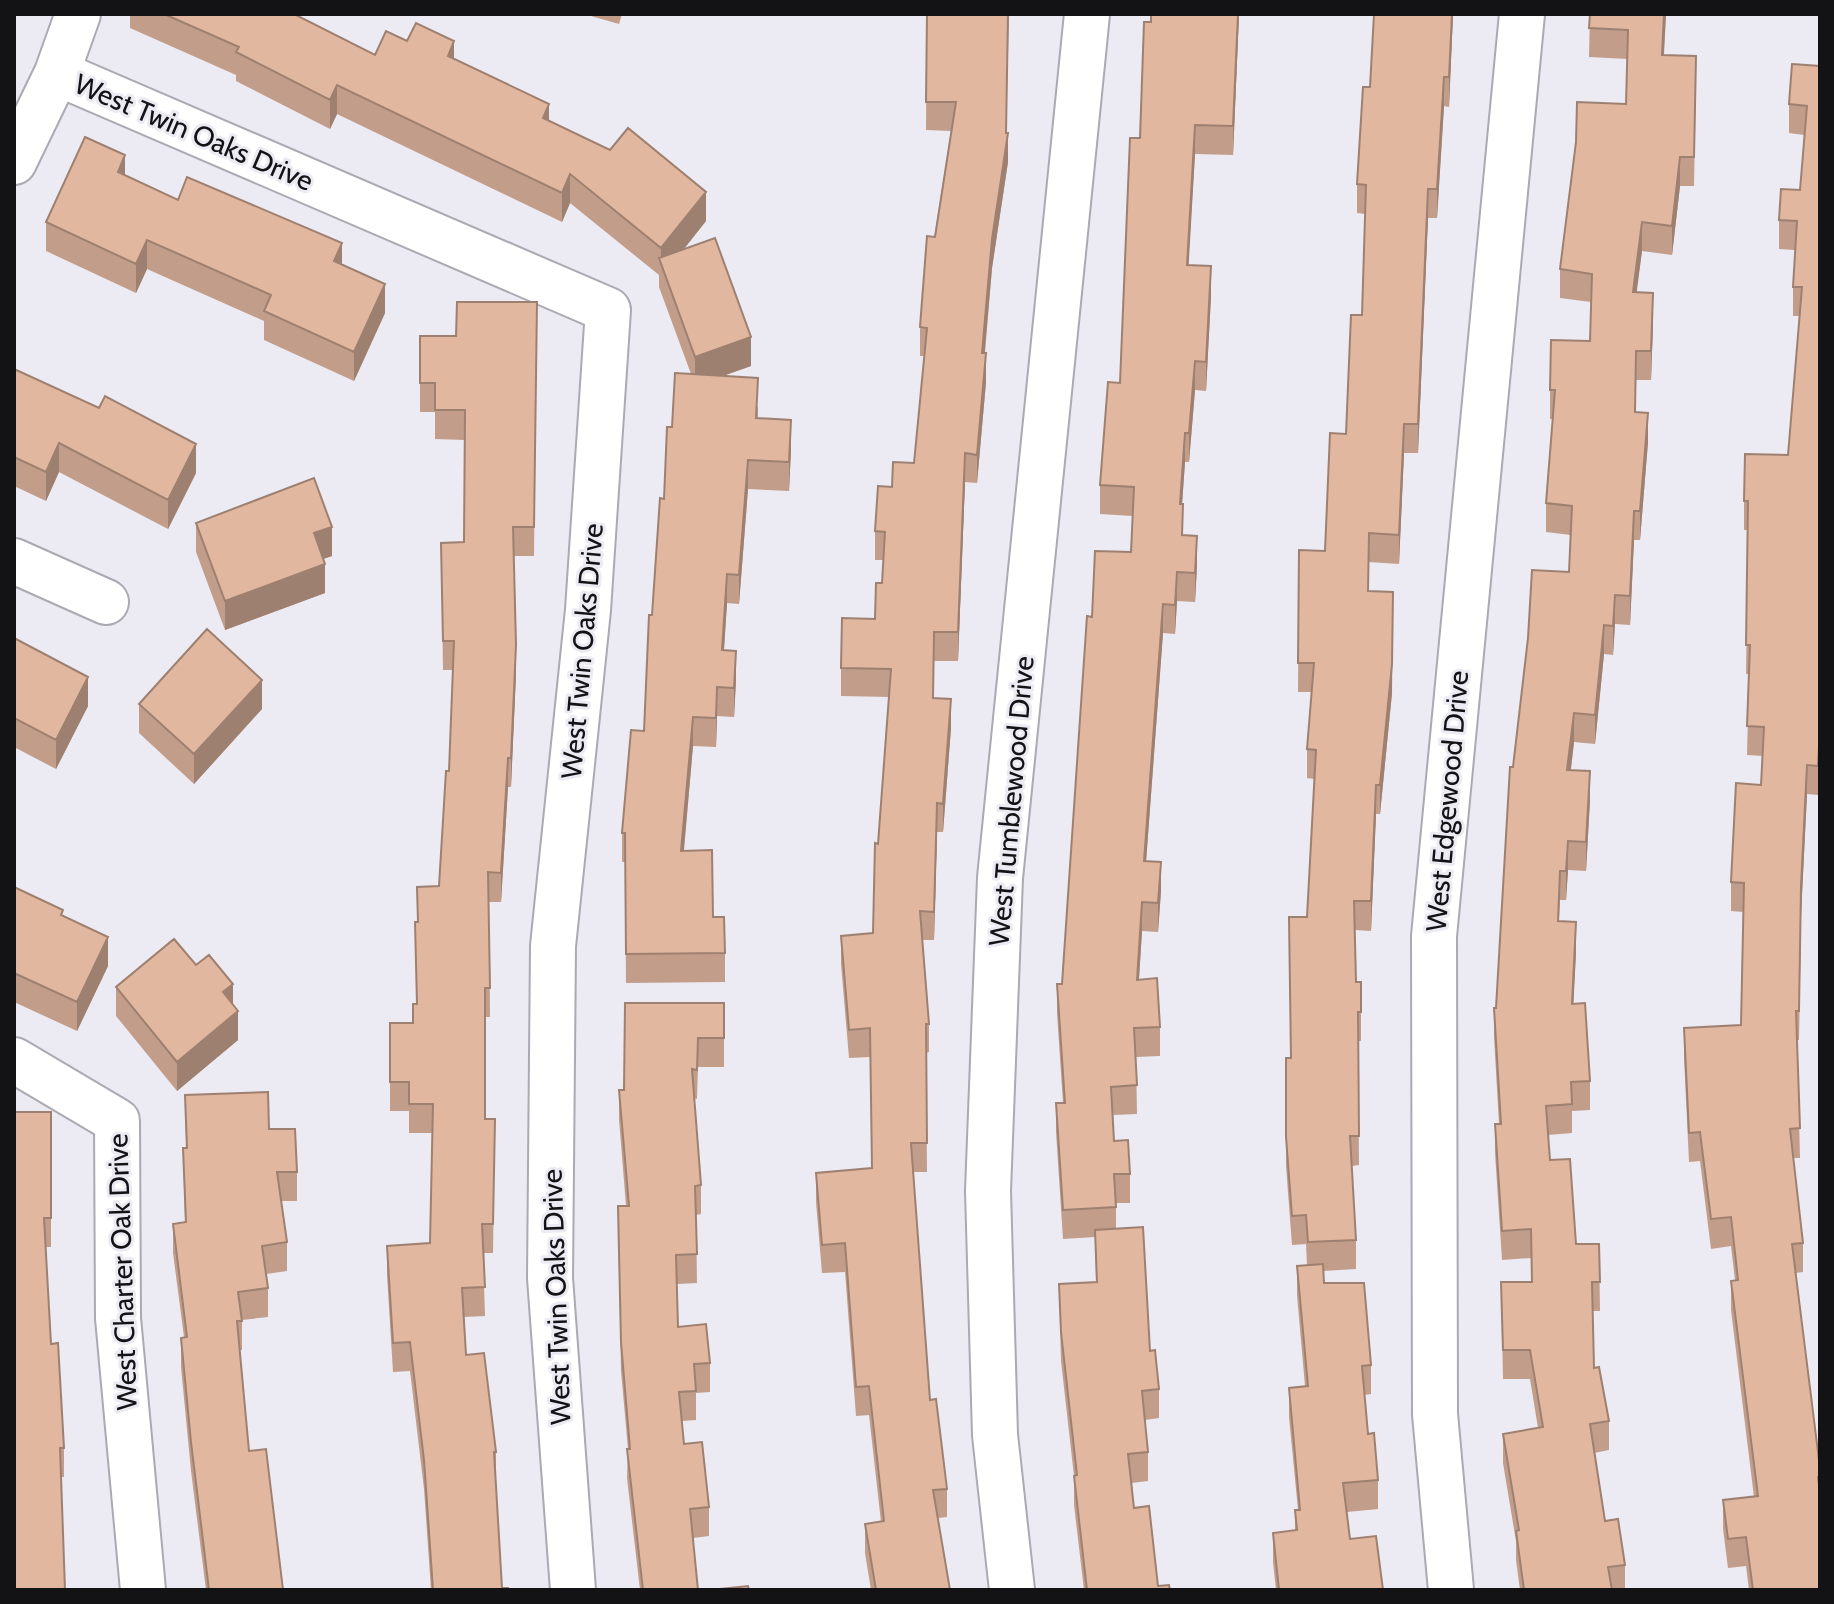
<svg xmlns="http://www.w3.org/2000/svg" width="1834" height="1604" viewBox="0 0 1834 1604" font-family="Cabin,sans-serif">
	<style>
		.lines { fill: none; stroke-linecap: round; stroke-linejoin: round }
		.minor-casing { stroke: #aba9b2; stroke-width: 48 }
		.minor { stroke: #fff; stroke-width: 44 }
		.wall { fill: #c29d8a }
		.shaded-wall { fill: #9e8070 }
		.building { fill: #e2b7a0; stroke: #9e8070; stroke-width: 2 }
		.labels { text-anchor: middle; stroke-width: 6; stroke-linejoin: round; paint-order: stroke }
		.street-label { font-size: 28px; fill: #131215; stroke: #eceaf3 }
	</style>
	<rect width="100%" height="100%" fill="#eceaf3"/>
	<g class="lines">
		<defs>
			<path id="minor" d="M57,73l551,237 -20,300 -35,336 -3,332 23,312
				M14,162l43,-89 21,-59
				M14,561l92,41
				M14,1060l103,61 1,197 25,272
				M1012,1590l-17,-155 -7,-244 12,-313 87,-864
				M1451,1590l-16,-176 -1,-478 88,-922"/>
		</defs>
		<use href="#minor" class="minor-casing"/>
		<use href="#minor" class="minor"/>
	</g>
	<path class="wall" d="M130,14h164l81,41 32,-14 47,18 252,162 -23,29 68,116 -29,10 36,31v12l33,30 -2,42 -41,-2 -9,115 -12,-1 -3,47 12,30 -2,37 -17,-1 -1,31 -23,-1 -9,105 29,66 12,36v29l-99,1 -1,-121h-3v-29l22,-102 8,-116 20,-188 19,-53 -32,-87v-12l-89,-72 -8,19 -225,-108 -7,15 -94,-48v-6l-106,-47z
		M584,14h38l-3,10z
		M927,14h92v1h-10l-3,118 2,29 -16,106 -7,85 1,29 -9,101 -12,-1 -7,179h-24v37l17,30 -8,104h-6l-3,108h-12l7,84v28l-3,1 1,119h-14l17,228 17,89v28l-9,1 12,72h-79l-6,-37v-29l16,-2 -12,-107 -13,1 -11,-144 -23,1 -6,-71v-29l56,-4 -2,-112 -21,1 -8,-94v-28l32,-3 16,-236 -48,-1v-28l34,-49 7,-36 2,-23h-9v-29l17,-44 22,-24 11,-107h-5v-29l31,-196 -25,-1z
		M1151,14h101v2h-13l-6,139 -38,-1 -7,111 23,31 -5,95 -11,-1 -6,72h-4l-3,42 1,31 14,30 -2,37 -18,-1 -2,33 -12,-1 -17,228 15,30 -3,41 -16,-1 -3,48 21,48v29l-24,1 1,57 -24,1 1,26 16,33v29h-14v26l34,122 9,38v29l-14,2 3,32v29l-16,2 2,25 24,78 12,4h-86l-10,-85v-29l-13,-115 -2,-77 37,-2 -1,-45 -32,2 -7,-107v-29h7l-6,-90v-29h5l30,-367 39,-65 2,-36 -33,-2v-29l20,-102 20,-245z
		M1374,14h79l-4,93 -5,-1 -7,112h-9l-10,235h-14l-5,111 -30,-2 -1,29 24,102 -12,121h-4l-5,117 -16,-1 1,52h5v59h-3l1,124 -7,1 4,74v29l-33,2 1,12 47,82v29l-7,1 4,39 10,46v29l-31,3 3,27 33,51h-107l-3,-28v-29l22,-3v-20h3l-9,-93v-29l16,-2 -8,-91v-29l10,-1 -1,-21 -14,1 -6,-79v-108h5l16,-141 7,-138 -7,-1v-29l5,-57h-14l1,-142 26,1 21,-117 16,-119 3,-101 -8,-1v-29l13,-97z
		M1590,14h76l-2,41 32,30 -2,101h-14l-8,69 -30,-4 -6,41 17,30 -2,58h-15v32l12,30 -8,98h-6l-4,85 -15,-1 -2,31 -9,-1 -9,90 -21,-2 -3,28 19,30 -4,71 -18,-1 -2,30h-6l-1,21 17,31 -3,52 17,77v29l-18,1v22l-24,2 2,25 26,84h23l1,67h-8l2,57 15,53v29l-15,3 11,68 20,44v25h-105l-4,-30v-19l-13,-78v-29l35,-6 -8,-49h-27l-2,-97h31l-1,-24 -29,2 -7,-107v-29h4l-5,-87v-29h2l17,-241 56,-195 2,-37 -25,-3v-29l7,-84h-3v-29l40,-49 1,-39 -31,-4v-29l66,-165 2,-45 -39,-2z
		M1820,66v690l-2,39 -11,-1 -6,121 -2,125h-2l3,118h-7l10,85v29l-8,1 25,195v122h-71l-3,-24 -18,2 -5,-39v-29l31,-3 -23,-187v-29l4,-1 -4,-34 -20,3 -11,-88 -11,1 -5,-105v-29l57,-3 2,-113 -12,-1v-29l30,-97 2,-29 -16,-1 2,-81h-3l2,-144h-4v-29l44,-46 12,-139h-7v-29l2,-37 -16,-1v-29l21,-30 4,-55 -15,-2v-29z
		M125,175l53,25 164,64 43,49 -31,68 -90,-41v-19l-117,-52 -11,24 -90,-42v-29z
		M537,302l-3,254h-20l2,118 -5,113h-3l-7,115h-12l1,115h-5v102h10l-2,134h-10l2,63 -21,1 2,38 30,97v29l6,107 6,2h-77l-7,-101 -14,-118 -17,1 -6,-97v-29l43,-3 2,-110h-23v-22h-19v-88h23l3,-19 2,-82 21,-36 10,-115 4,-101h-10l-2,-127 23,-1 1,-102 -30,-1v-27h-15v-76h36z
		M14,369l182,104 -28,56 -109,-57 -13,29 -32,-15z
		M196,523l136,33 -9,3 2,34 -100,37 -29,-78z
		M14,638l74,68 -32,63 -42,-22z
		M139,704l123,5 -68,75 -55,-51z
		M14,887l49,29 45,50 -31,65 -63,-29z
		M196,965l37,40 5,35 -61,51 -61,-75v-29z
		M724,1003v64h-26l-1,32 -3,-1 7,87v29l-5,1 1,68 -20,1 1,43 32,36v29l-14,1v27l-14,1 2,23 25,63v29l-16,2 5,52h-58l-13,-112 1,-29 -7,-78 -3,-165h8l-7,-87v-29h5z
		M185,1095l84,34 28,43v29h-16l6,41v29l-21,3 2,14v29l-26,3v30h-2l9,101 34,139h-77l-15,-119 -10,-104v-29l3,-1 -11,-84v-29l12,-1 -2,-75h3z
		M51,1112v135h-6l6,97 13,104v29h-3l-47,113z"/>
	<path class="shaded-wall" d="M1008,14l-2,136 2,-17v29l-16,106 -10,113v-28z
		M1238,14h1l-6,141v-29z
		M1452,14h1l-4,93v-30z
		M1664,14h2l-4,70v-29z
		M454,41v29l-6,-14z
		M1444,77v29l-7,112v-29z
		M337,85v29l-7,15v-29z
		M549,104v29l-6,-15z
		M1195,125v29l-8,140v-29z
		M125,155v29l-7,-12z
		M1680,157v29l-8,69v-29z
		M570,174v29l-8,19v-29z
		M1428,189v29l-10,235v-29z
		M706,192v29l-41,52 -4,-9v-16z
		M1642,222v29l-9,70v-29z
		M147,240v29l-11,24v-29z
		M342,243v29l-8,-11z
		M1211,266v30l-5,95v-29z
		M385,284v29l-31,68v-29z
		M1653,293v29l-2,58v-29z
		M751,337v29l-56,20v-29z
		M986,353v29l-9,101v-28z
		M1195,361v29l-6,72v-29z
		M1648,413v29l-8,98v-29z
		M791,420v29l-2,42v-29z
		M1404,424v29l-5,111v-29z
		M1185,433v29l-5,71v-29z
		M59,443v29l-13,29v-29z
		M196,444v29l-28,56v-29z
		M965,453v29l-7,179v-29z
		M748,460v29l-9,115v-29z
		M1634,511v29l-4,85v-29z
		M332,527v29l-18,6v-29z
		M1197,536v29l-2,37v-29z
		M325,564v29l-100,37v-29z
		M1177,572v29l-2,33v-29z
		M727,574v29l-5,76v-29z
		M1393,592l-1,101 -12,121v-29z
		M1615,595v29l-2,31v-29z
		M1163,604v29l-19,257v-29z
		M1604,625v29l-9,90v-29z
		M516,645v29l-5,113v-29z
		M736,651v29l-2,37v-29z
		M88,677v29l-32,63v-29z
		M262,680v29l-68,75v-30z
		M717,687v29l-1,31v-29z
		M951,699v29l-8,104v-28z
		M1574,713v29l-7,57v-29z
		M693,717v29l-12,134v-29z
		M1820,727v29l-2,39v-29z
		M508,758v29l-7,115v-29z
		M1807,765v29l-6,121 -2,125 2,-154z
		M1590,771v29l-4,71v-29z
		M1376,785v29l-5,117v-30z
		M937,803v29l-3,108v-28z
		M1568,841v29l-2,30v-29z
		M1161,862v29l-3,41v-29z
		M1142,902v29l-5,78v-29z
		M1576,922v30l-4,81v-29z
		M108,937v29l-31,65v-29z
		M233,984v29l-10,-21z
		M238,1011v29l-61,51v-29z"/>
	<path class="building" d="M164,14h130l81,41 11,-24 21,10 9,-18 38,18 -6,15 101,48 -6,14 67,32 18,-22 78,64 -45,56 -91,-74 -8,19 -225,-108 -7,15 -94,-48 3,-5z
		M927,14h81l-2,119h2l-16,106 -10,114h4l-9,102 -12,-2 -7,179h-24l-1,66 18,1 -8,105 -6,-1 -3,109 -14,-1 9,113h-3l1,119h-16l19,257 6,-1 11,90 -14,1 17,100h-74l-11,-66 19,-3 -15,-135 -13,1 -11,-144 -23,2 -6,-72 56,-5 -2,-140 -21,2 -8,-94 32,-3 2,-90 3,1 13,-175 -50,-1 1,-50 33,1 1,-36h6l3,-51 -10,-1 3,-45 14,1 1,-25 21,1 13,-135 -7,-1 7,-91 8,1 21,-135h-30z
		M1151,14h87l-5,112 -38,-1 -8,140 24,1 -5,96 -11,-1 -6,72h-4l-5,71h3l-1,31 15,1 -2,37 -18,-1 -2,33 -12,-1 -19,257 17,1 -3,41 -16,-1 -5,78 20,-2 3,49 -26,1 3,57 -26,2 3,54 14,-1 2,34h-16l2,33 -53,3 -7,-107h9l-8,-119h5l25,-368 5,1 3,-66 36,1 3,-65 -34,-2 8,-103 12,1 10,-245h10l4,-116h7z
		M1374,14h78l-3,63h-5l-7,112h-9l-10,235h-14l-5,111 -30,-2 -1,58 25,1 -1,72 -12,121h-4l-5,116h-17l2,81h5v30h-3l1,124h-9l6,104 -48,2 -2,-27 -14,1 -6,-79v-79h5l-2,-141h18l9,-167 -9,-1 7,-86h-16l1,-113 26,1 5,-118 16,1 5,-119h11l4,-130 -9,-1 6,-97h7z
		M1590,14h74l-2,41 34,1 -2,101h-14l-8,69 -30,-4 -9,70 20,1 -2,58h-15l-1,61 13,1 -8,98h-6l-4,85 -15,-1 -2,31 -9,-1 -9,90 -21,-2 -7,57 23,1 -4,71 -18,-1 -2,30h-6l-2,50 18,1 -4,82 13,-1 5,78 -19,1 1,22 -26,2 4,54 20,-1 6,85h23l1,38h-8l2,86 5,-1 10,54 -19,3 15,97 13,-2 7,46 -17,2 4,23h-88l-8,-59 3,-1 -16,-96 40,-7 -13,-77h-27l-2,-68h31l-1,-53 -29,2 -7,-107h6l-7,-116h2l14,-241h3l15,-129 4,-68 37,2 3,-66 -26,-3 9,-113h-5l1,-50 39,1 2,-67 -32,-5 16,-127 1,-40 49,2 2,-74 -39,-2z
		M1792,64l28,2v661l-2,39 -11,-1 -6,121 -2,125h-3l4,117 -10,1 13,114 -11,1 28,224v8l-2,1 2,15v98h-67l-7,-53 -18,2 -5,-39 35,-4 -27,-215 7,-1 -7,-63 -20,2 -11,-87 -11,1 -5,-105 57,-3 3,-142 -13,-1 5,-99 25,2 3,-58 -17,-1 3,-81h-4l2,-144h-4l1,-47 43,1 14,-168h-9l4,-66 -18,-1 2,-31 19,1 7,-84 -18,-2z
		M85,137l40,18 -7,17 60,28 9,-23 155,66 -8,18 51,23 -31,68 -90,-41 7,-16 -124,-55 -11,24 -90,-42z
		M715,238l36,99 -56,20 -36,-99z
		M457,302h80l-3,225h-21l3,118 -5,113h-3l-7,115 -13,-1 2,116h-5v131h10l-2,105h-11l3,63 -23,1 4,67 18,-2 12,99h-2l8,136h6v2h-75l-9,-130 -14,-118 -17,1 -6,-97 43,-3 3,-139h-24v-22h-19v-59h23v-19h4l-2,-82h3l-1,-35 22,-1 7,-115h3l5,-130h-11l-2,-98 23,-1 1,-132h-30v-27h-15v-47h36z
		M14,369l85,39 6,-12 91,48 -28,56 -109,-57 -13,29 -32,-15z
		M675,373l83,5 -2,40 35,2 -2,42 -41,-2 -9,115 -12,-1 -5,76 14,1 -2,37 -17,-1 -1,31 -23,-1 -12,134 31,-1 1,67h11l1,36 -99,1 -1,-121h-3l9,-103 13,1 5,-116h3l8,-117 4,1 3,-72h5z
		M314,478l18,49 -18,6 11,31 -100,37 -29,-78z
		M207,629l55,51 -68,74 -55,-50z
		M14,638l74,39 -32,63 -42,-22z
		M14,887l49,23 -2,5 47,22 -31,65 -63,-29z
		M174,939l22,26 13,-10 24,29 -10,8 15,19 -61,51 -61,-75z
		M625,1003h99v35h-26l-1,32 -5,-1 9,116 -6,1 2,68 -21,1 2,72 28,-3 4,39 -16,1 2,27 -17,1 5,52 18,-2 7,65 -19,2 8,81h-55l-16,-141h3l-9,-107 -3,-136h11l-10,-116h5z
		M268,1092l1,37h26l2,43h-20l10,70 -25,4 6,42 -30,4 4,29h-5l12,130 17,-2 17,141h-74l-18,-148 -10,-104 6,-1 -14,-113 13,-2 -3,-74h4l-2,-53z
		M14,1112h37v106h-7l7,126 7,-1 6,105h-4l5,142h-51z
		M1143,1227l7,124 5,-1 4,39 -17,2 6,61 -20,2 6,54 15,-2 9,80 11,-1 1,5h-83l-13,-114 3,-1 -16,-143 -2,-48 38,-2 -2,-52z
		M1323,1264l1,19h40l7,82 -9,1 6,68 6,-1 4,47 -35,3 7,56 26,-3 7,54h-104l-6,-57 24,-3 -2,-20h5l-11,-122 19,-2 -11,-120z
		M748,1586l1,4h-39z"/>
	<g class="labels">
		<g class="street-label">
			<text transform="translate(194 132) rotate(23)" y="10">West Twin Oaks Drive</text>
			<text transform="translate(582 651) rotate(-85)" y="10">West Twin Oaks Drive</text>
			<text transform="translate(1011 801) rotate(-85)" y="10">West Tumblewood Drive</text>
			<text transform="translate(1447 801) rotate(-85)" y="10">West Edgewood Drive</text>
			<text transform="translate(122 1272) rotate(-92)" y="10">West Charter Oak Drive</text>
			<text transform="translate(556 1297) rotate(-92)" y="10">West Twin Oaks Drive</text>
		</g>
	</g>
	<rect width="1834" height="1604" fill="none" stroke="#131215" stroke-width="32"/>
</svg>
